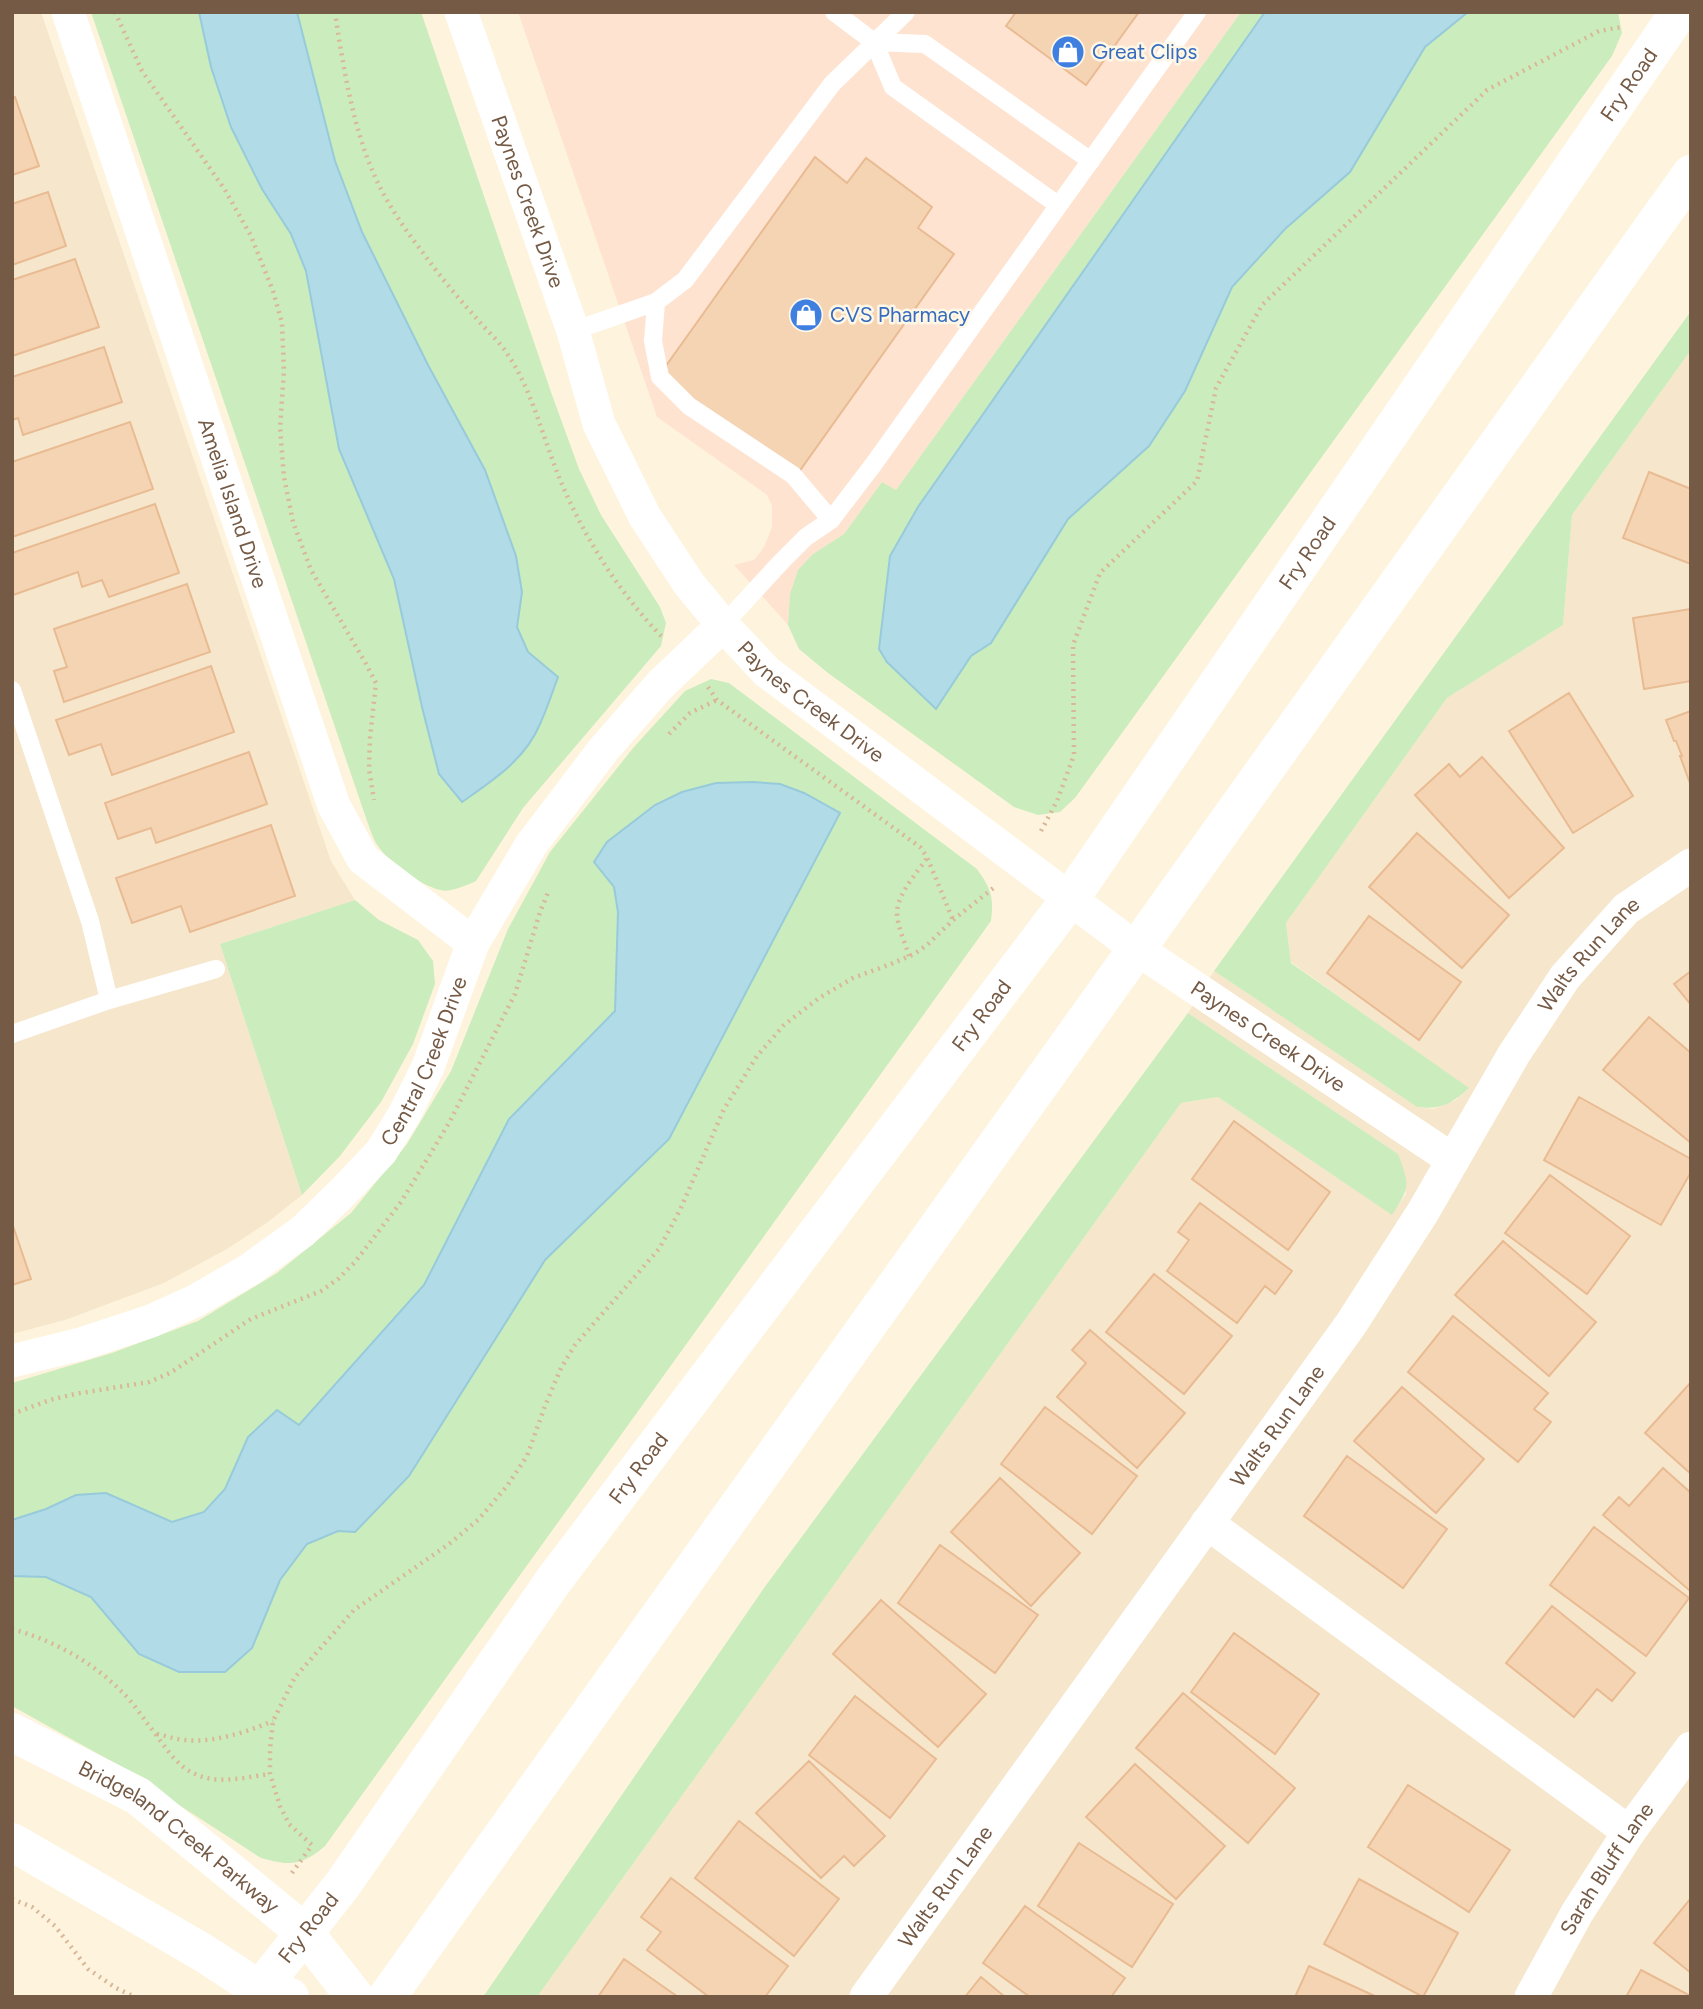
<svg xmlns="http://www.w3.org/2000/svg" width="1703" height="2009" viewBox="0 0 1703 2009" font-family="Figtree,sans-serif">
	<style>
		.residential { fill: #f6e7cc }
		.commercial { fill: #ffe3d1 }
		.green { fill: #cbecbc }
		.water { fill: #b2dbe8; stroke: #97cada; stroke-width: 2 }
		.building { fill: #f5d4b4; stroke: #e9bb93; stroke-width: 2 }
		.lines { fill: none; stroke-linecap: round; stroke-linejoin: round }
		.path { stroke: #d9b798; stroke-width: 4.5; stroke-dasharray: 2 5; stroke-linecap: butt }
		.lane { stroke: #fff; stroke-width: 18 }
		.street { stroke: #fff; stroke-width: 33 }
		.secondary { stroke: #fff; stroke-width: 38 }
		.labels { text-anchor: middle; stroke-width: 5; stroke-linejoin: round; paint-order: stroke }
		.shop-label { font-size: 21px; fill: #366cbe; stroke: #fff7e6; text-anchor: start }
		.street-label { font-size: 21px; fill: #755a45; stroke: #fff7e6 }
	</style>
	<rect width="100%" height="100%" fill="#fef4de"/>
	<path class="residential" d="M12,12h29l290,849 24,39 -135,44 82,251 -34,27 -41,27 -63,34 -99,37 -53,14z
		M1691,350v1647h-1154l644,-894 37,-6 174,117 14,-20 -8,-40 -210,-141 26,-42 203,136 16,2 23,-9 12,-11 -177,-127 -5,-39 161,-225 116,-73 9,-110z"/>
	<path class="commercial" d="M518,12h723l-345,478 -14,-8 -38,52 -31,20 -23,40 -2,31 -54,-60 20,-5 10,-13 8,-20v-21l-5,-11 -110,-78z"/>
	<path class="green" d="M91,12h108l12,55 51,122 29,45 15,37 33,178 55,130 28,128 136,-30 -30,-24 -11,-26 5,-35 -6,-36 -31,-86 -57,-105 -66,-133 -27,-71 -38,-149h124l130,380 28,77 22,46 59,92 6,16 -5,23 -138,162 -47,73c-9,4 -26,12 -36,9 -18,-4 -52,-28 -62,-44 -5,-7 -8,-17 -11,-25z
		M1241,12h377l4,21 -10,23 -537,742 -15,14 -22,3 -24,-8 -186,-134 -29,-24 -11,-24 2,-31 8,-24 15,-16 31,-20 38,-52 14,8z
		M1691,311v39l-119,165 -9,110 -116,73 -161,225 5,40 178,125c-17,16 -29,22 -52,19l-203,-136z
		M711,679l18,4 248,186c14,20 17,27 14,52l-666,925c-23,20 -35,20 -64,12l-150,-97 -99,-55v-323l100,-30 86,-32 79,-48 74,-60 56,-69 44,-73 57,-142 42,-77 84,-105 51,-56z
		M355,900l24,20 39,20 15,21 2,23 -22,60 -32,58 -41,54 -38,39 -82,-251z
		M1188,1013l210,141c12,31 12,33 -6,61l-174,-118 -37,6 -644,894h-54l281,-409z"/>
	<path class="water" d="M199,12h98l38,149 27,71 66,133 57,105 31,86 6,36 -5,35 11,25 30,25c-6,16 -11,32 -18,47 -15,36 -47,56 -78,78l-23,-28 -17,-67 -28,-128 -55,-130 -33,-178 -15,-37 -29,-45 -31,-62 -20,-60z
		M1265,12h203l-43,35 -75,125 -65,57 -53,58 -47,104 -36,55 -81,73 -77,124 -20,13 -35,53 -49,-47 -8,-13 11,-93 28,-49z
		M753,782l27,2 24,9 36,20 -171,326 -124,121 -136,216 -54,56 -17,-1 -31,13 -27,36 -28,68 -27,24h-46l-40,-18 -48,-57 -45,-20 -34,-1v-56l34,-11 30,-14 30,-2 66,29 32,-10 21,-23 23,-52 29,-27 22,15 125,-140 85,-166 106,-108 3,-99 -4,-25 -20,-25 13,-20 48,-37 27,-13 34,-9z"/>
	<path class="building" d="M1016,12h123l-53,73 -80,-59z
		M15,97l24,69 -27,9v-76z
		M815,157l32,26 19,-25 66,49 -14,21 36,26 -158,222 -138,-99z
		M48,192l18,54 -54,19v-61z
		M75,259l24,68 -87,29v-76z
		M104,347l18,55 -99,33 -5,-17 -6,2v-43z
		M130,422l23,67 -141,48v-75z
		M1649,472l42,17v75l-68,-26z
		M155,504l24,69 -70,24 -7,-17 -20,7 -4,-15 -65,23 -1,-42z
		M187,584l23,68 -146,50 -10,-31 13,-4 -13,-38z
		M1691,609v72l-47,8 -11,-71z
		M211,666l23,66 -122,43 -11,-31 -32,11 -13,-35z
		M1569,693l64,103 -60,37 -64,-102z
		M1691,711v75l-11,-30h2l-6,-15h-2l-8,-21z
		M249,752l18,52 -111,39 -5,-15 -33,11 -13,-36z
		M1482,757l82,91 -55,50 -94,-103 34,-31 11,13z
		M271,825l24,71 -105,36 -9,-26 -49,17 -16,-45z
		M1417,833l92,82 -47,53 -93,-81z
		M1369,916l92,66 -42,58 -92,-67z
		M1691,971v34l-17,-21z
		M1649,1017l42,36v90l-88,-73z
		M1579,1097l112,62v13l-30,53 -117,-65z
		M1234,1121l96,71 -42,58 -96,-71z
		M1550,1175l80,61 -43,58 -82,-61z
		M1200,1203l92,68 -17,23 -10,-8 -28,37 -70,-52 22,-31 -11,-8z
		M12,1223l19,56 -19,6z
		M1503,1241l93,81 -47,54 -94,-81z
		M1154,1274l78,62 -48,58 -78,-62z
		M1453,1316l95,77 -14,16 17,13 -33,40 -110,-90z
		M1090,1330l95,83 -48,55 -80,-71 29,-34 -14,-13z
		M1691,1382v92l-46,-41z
		M1402,1387l82,72 -48,54 -82,-72z
		M1045,1407l92,69 -45,58 -91,-70z
		M1347,1456l100,73 -44,59 -99,-72z
		M1663,1468l28,25v95l-2,2 -86,-75 16,-18 10,9z
		M1000,1478l80,75 -49,53 -80,-74z
		M1594,1527l95,71 -43,58 -96,-71z
		M940,1545l98,70 -43,58 -97,-70z
		M881,1600l105,94 -48,53 -105,-93z
		M1552,1606l83,67 -23,28 -15,-12 -23,28 -68,-54z
		M1234,1633l85,61 -44,60 -84,-62z
		M1183,1693l112,95 -47,55 -112,-95z
		M855,1696l81,63 -46,59 -81,-63z
		M809,1761l76,75 -31,30 -10,-10 -23,22 -65,-65z
		M1135,1764l90,82 -49,53 -90,-82z
		M1408,1785l102,65 -41,62 -101,-65z
		M739,1821l100,78 -45,57 -99,-78z
		M1079,1843l94,61 -41,63 -94,-61z
		M671,1878l117,88 -23,31h-56l-62,-47 14,-18 -20,-15z
		M1359,1879l99,54 -35,64 -99,-53z
		M1691,1898v75l-37,-30z
		M1025,1906l100,72 -14,19h-81l-47,-34z
		M624,1959l54,38h-80z
		M1309,1966l68,31h-82z
		M1641,1970l50,26v1h-65z
		M981,1977l24,20h-40z"/>
	<g class="lines">
		<path class="path" d="M115,12l27,59 83,119 26,46 22,55 9,32 2,48 -4,57 4,49 9,45 18,48 54,92 11,21 -6,55 -1,31 5,31
			M335,12c7,49 18,115 38,160 12,29 31,56 50,81 17,23 35,45 54,66 10,12 23,23 31,36 24,35 35,83 51,122 24,59 59,114 103,160
			M708,687l9,13 203,147 7,10 26,63
			M669,734l21,-21 27,-13
			M1041,831l16,-30 17,-46 -1,-110 27,-72 97,-92 19,-93 46,-83 225,-215 112,-59 23,-4
			M909,956c-4,-14 -12,-30 -12,-44 1,-19 20,-39 30,-54
			M12,1414l38,-14 25,-6 74,-12 21,-9 81,-54 70,-28 17,-12 17,-17 46,-60 48,-79 66,-129 25,-82 9,-22
			M12,1629c40,11 79,32 108,61 10,9 19,22 27,33 14,17 27,42 48,51 23,11 51,3 75,0
			M157,1734c9,2 18,5 28,6 30,3 61,-8 88,-19
			M292,1873l20,-28 -23,-21 -9,-18 -10,-32v-25l3,-28 22,-44 59,-67 95,-66 29,-24 29,-34 20,-30 18,-50 16,-38 14,-23 84,-96 21,-39 44,-101 33,-53 27,-31 35,-27 34,-20 38,-14 23,-10 13,-9 26,-25 43,-34
			M12,1899l20,8 23,19 33,43 28,19 19,9"/>
		<path class="lane" d="M834,12l40,30 19,45 165,118
			M874,42l51,2 166,117
			M656,302l-3,39 7,36 29,29 104,69 38,45
			M573,331l83,-29 29,-22 147,-196 74,-72
			M723,625l58,-63 25,-25 25,-17 42,-55 324,-453
			M12,690l78,231 19,79
			M12,1034l97,-34 107,-31"/>
		<g class="street">
			<path id="s1" d="M68,12l266,794 29,53 110,84"/>
			<path id="s2" d="M461,12l112,319 26,93 46,93 44,67 34,41 44,47 370,277 316,211"/>
			<path id="s3" d="M12,1361l69,-17 70,-23 44,-20 54,-31 54,-39 42,-41 36,-38 23,-37 24,-48 45,-124 58,-98 73,-96 56,-64 63,-60"/>
			<path d="M1207,1523l422,309"/>
			<path id="s4" d="M866,1997l485,-673 72,-112 91,-158 51,-77 61,-68 65,-44"/>
			<path id="s5" d="M1531,1997l46,-84 52,-81 62,-84"/>
		</g>
		<g class="secondary">
			<path id="s6" d="M12,1732l126,64 166,136 51,65"/>
			<path d="M12,1842l190,110 57,37 31,8"/>
			<path id="s7" d="M254,1997l89,-113 211,-304 516,-681 609,-887"/>
			<path d="M387,1997l1304,-1823"/>
		</g>
	</g>
	<defs>
		<symbol id="shop-disc" viewBox="-11 -11 22 22"><circle r="9.5" fill="#3f7fe0" stroke="#fff7e6"/><path d="M-5-2.5h2.3a2.7 3.5 0 0 1 5.4 0H5L5.5 6h-11ZM-1.5-2.5h3a1.5 2.3 0 0 0-3 0Z" fill="#fff"/></symbol>
	</defs>
	<g fill-rule="evenodd">
		<use href="#shop-disc" x="1049" y="33" width="38" height="38"/>
		<use href="#shop-disc" x="787" y="296" width="38" height="38"/>
	</g>
	<g class="labels">
		<g class="shop-label">
			<text x="1092" y="59">Great Clips</text>
			<text x="830" y="322">CVS Pharmacy</text>
		</g>
		<g class="street-label">
			<text dy="7" stroke="none"><textPath href="#s7" startOffset="2356">Fry Road</textPath></text>
			<text dy="7" stroke="none"><textPath href="#s2" startOffset="201">Paynes Creek Drive</textPath></text>
			<text dy="7" stroke="none"><textPath href="#s1" startOffset="518">Amelia Island Drive</textPath></text>
			<text dy="7" stroke="none"><textPath href="#s7" startOffset="1788">Fry Road</textPath></text>
			<text dy="7" stroke="none"><textPath href="#s2" startOffset="789">Paynes Creek Drive</textPath></text>
			<text dy="7" stroke="none"><textPath href="#s4" startOffset="1270">Walts Run Lane</textPath></text>
			<text dy="7" stroke="none"><textPath href="#s7" startOffset="1222">Fry Road</textPath></text>
			<text dy="7" stroke="none"><textPath href="#s2" startOffset="1356">Paynes Creek Drive</textPath></text>
			<text dy="7" stroke="none"><textPath href="#s3" startOffset="534">Central Creek Drive</textPath></text>
			<text dy="7" stroke="none"><textPath href="#s4" startOffset="704">Walts Run Lane</textPath></text>
			<text dy="7" stroke="none"><textPath href="#s7" startOffset="654">Fry Road</textPath></text>
			<text dy="7" stroke="none"><textPath href="#s6" startOffset="198">Bridgeland Creek Parkway</textPath></text>
			<text dy="7" stroke="none"><textPath href="#s5" startOffset="149">Sarah Bluff Lane</textPath></text>
			<text dy="7" stroke="none"><textPath href="#s4" startOffset="136">Walts Run Lane</textPath></text>
			<text dy="7" stroke="none"><textPath href="#s7" startOffset="88">Fry Road</textPath></text>
		</g>
	</g>
	<rect width="1703" height="2009" fill="none" stroke="#755a45" stroke-width="28"/>
</svg>
